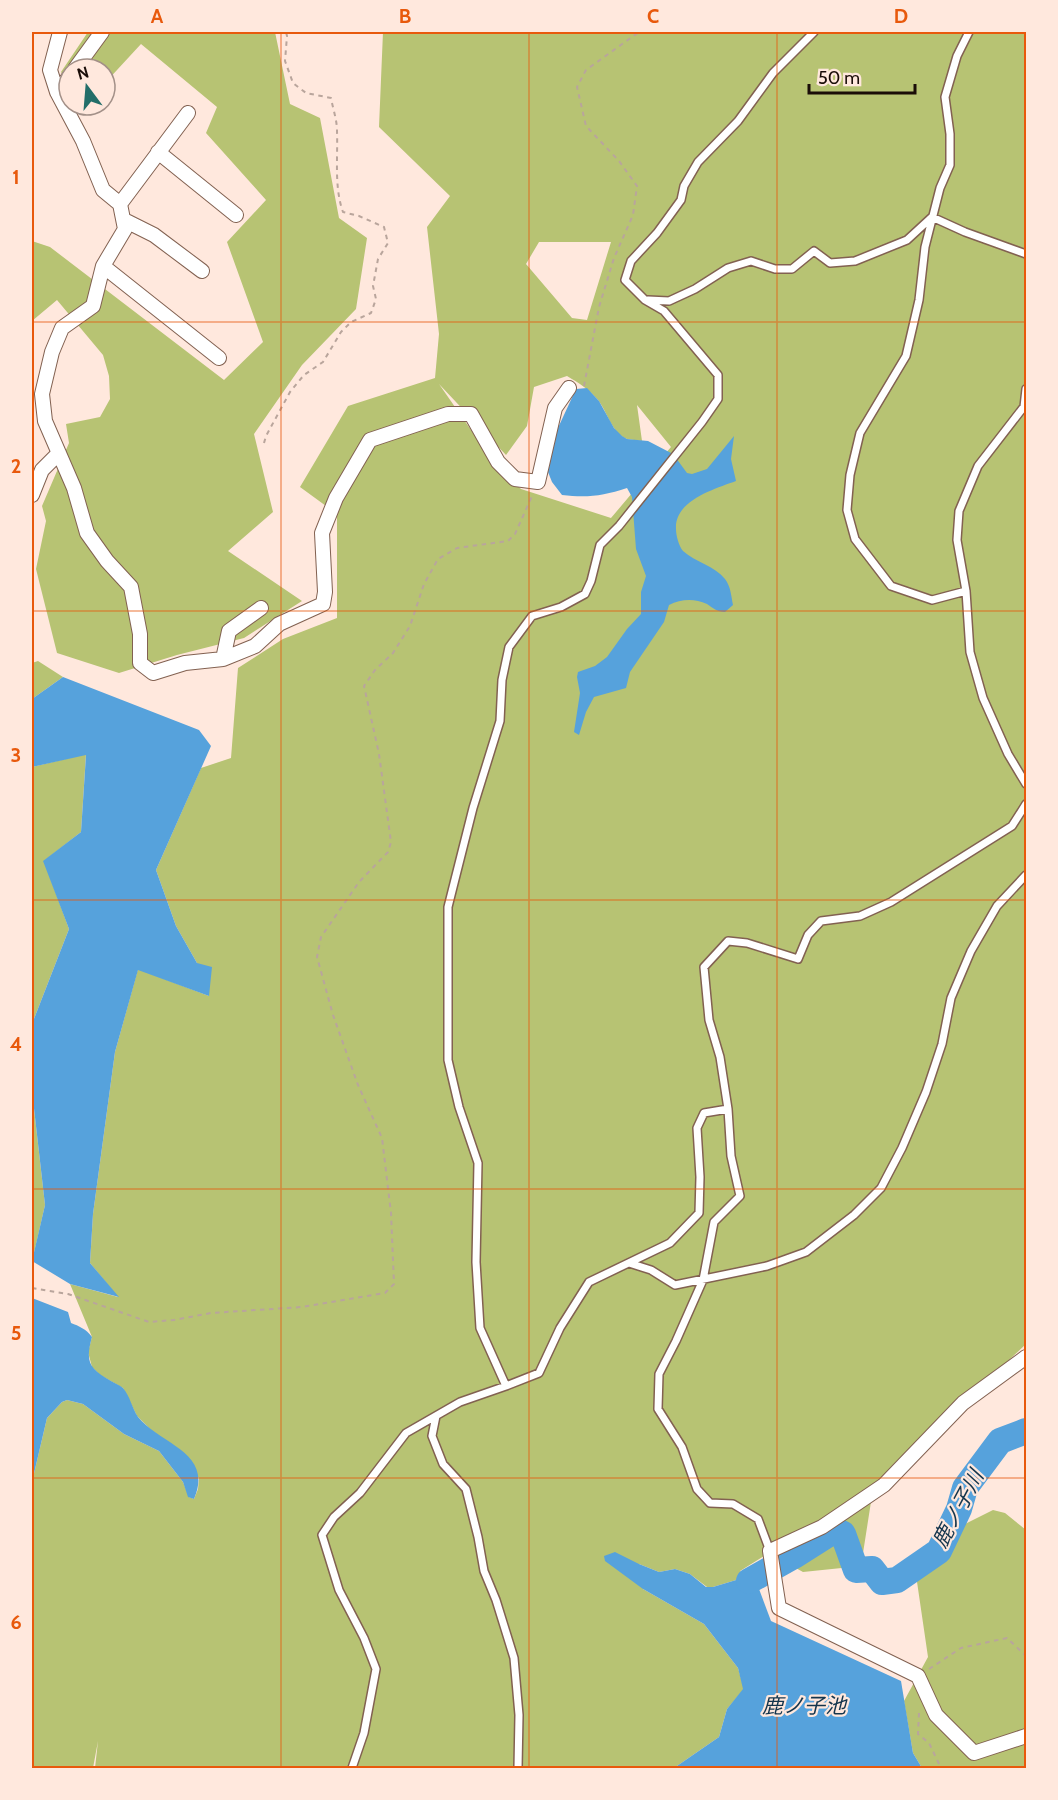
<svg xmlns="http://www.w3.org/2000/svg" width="1058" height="1800" viewBox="0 0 1058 1800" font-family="Cabin,'Noto Sans JP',sans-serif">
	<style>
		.green { fill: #b7c373; fill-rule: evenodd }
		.water { fill: #56a2dc }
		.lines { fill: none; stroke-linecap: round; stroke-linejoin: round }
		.river { stroke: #56a2dc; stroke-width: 26 }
		.lane-casing { stroke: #826151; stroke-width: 10 }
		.street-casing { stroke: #826151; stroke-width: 16 }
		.path { stroke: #b9a59c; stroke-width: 2; stroke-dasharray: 4.5 4.5; stroke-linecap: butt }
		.lane { stroke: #fff; stroke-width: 7 }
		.street { stroke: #fff; stroke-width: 14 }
		.grid { fill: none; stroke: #e8590c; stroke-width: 1.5; stroke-opacity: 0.55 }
		.labels { text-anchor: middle; stroke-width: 4.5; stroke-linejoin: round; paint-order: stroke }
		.water-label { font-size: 21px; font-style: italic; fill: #14354d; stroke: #ffe8dd }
		.neatline { fill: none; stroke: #e8590c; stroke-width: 2 }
		.grid-label { font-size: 20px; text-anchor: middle; font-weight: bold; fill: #e8590c }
	</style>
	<rect width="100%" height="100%" fill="#ffe8dd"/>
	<path class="green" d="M88,32h187l15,72 30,14 19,100 28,20 -11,71 -54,56 -48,69 19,78 -45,39 74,50 -58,37 -67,17 -58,18 -62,-20 -21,-84 10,-48 -4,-15 27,-63 -3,-19 34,-7 10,-18 -1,-23 -6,-21 -46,-55 -25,21v-80l18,6 174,133 39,-38 -36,-100 39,-42 -60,-67 11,-26 -76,-63 -36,39v-14h-36v16l-8,-13z
		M383,32h643v1312l-153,145 -12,77 -58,6 -34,-19 -29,18 6,6 -33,10h-6l-17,-13 -15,-5 -16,3 -20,-8 4,25 61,35 34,44 6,21 -17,20 -8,28 -45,31h-579l3,-27 -5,27h-61v-286l15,-64 15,-16 5,-2 16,4 41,30 35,17 24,31 6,15 5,2 4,-10 1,-11 -62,-62 -14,-28 -23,-13 -8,-8 -4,-15 4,-15 -22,-53 48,13 -28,-34 3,-49 22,-162 23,-83 71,27 -12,-33 -21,-37 -20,-56 45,-102 30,-10 7,-90 45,-29 54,-21v-104l-37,-27 48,-81 87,-28 4,-44 -12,-107 23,-31 -71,-69zM539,242h72l-24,78 -15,-2 -46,-54zM567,376c12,7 23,14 31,24 9,11 14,34 29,39 4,1 10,1 15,2l-5,-36 34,42 -60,71 -90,-29 -27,-26 -55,-79 67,71 21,-29 7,-39z
		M38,661l25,16 -31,22v-36z
		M86,754l-5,78 -37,29 25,68 -37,95v-257z
		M32,1091l13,114 -13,57z
		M993,1510l12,3 21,17v238h-104l-9,-15 -9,-52 24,-44 -12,-82 45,-49z"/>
	<path class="water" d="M587,388l12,13 15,27 8,8 5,3 21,2 25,13 14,19 5,1 15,-5 27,-33 -3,23 5,22c-22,8 -62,20 -60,48 0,7 3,17 7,22 12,11 32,15 42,28 6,8 6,17 8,26l-8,7c-8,0 -12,-4 -18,-8 -13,-6 -26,-5 -38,1l-5,17 -34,50 -4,16 -32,9 -8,15 -7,23 -5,-3 6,-39 -3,-16 1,-5 17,-6 12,-9 20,-28 14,-15v-22l5,-16 -10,-27 -4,-52 -5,-9c-24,8 -40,10 -65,7l-10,-13 -4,-10 9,-42 19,-41z
		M63,677l136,53 12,16 -55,124 20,56 21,37 15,4 -3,29 -71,-26 -23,82 -22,162 -3,49 29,34 -49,-13 -38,-23 13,-56 -13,-114v-67l37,-95 -26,-68 38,-29 5,-77 -54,12v-68z
		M32,1298l36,14 3,11c8,3 15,6 21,14 -7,25 -3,31 19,44 3,2 9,4 12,7 7,8 9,20 15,29 23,28 76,35 56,82l-6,-2 -5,-15 -24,-31 -35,-17 -41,-30 -16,-4 -5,2 -15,16 -15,64z
		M615,1552l24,12 20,8 16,-3 15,5 16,13h7l33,-10 5,-3 2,-5 24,-9 8,10 -26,19 12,32 130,60 12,72 9,15h-248l45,-31 8,-28 16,-20 -5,-21 -34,-44 -61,-35 -38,-28 -1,-5z"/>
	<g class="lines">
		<path class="river" d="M749,1581l45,-25 41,-26 8,4 13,36 16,-1 10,13 15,-2 42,-29 20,-42 6,-21 35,-47 26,-10"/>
		<defs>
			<path id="lane" d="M648,300l21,1 26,-12 33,-21 23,-7 24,8h17l22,-18 16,12 25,-2 52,-21 25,-23 33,15 61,22
				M1026,404l-48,62 -19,45 -2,29 9,51 4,61 13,46 25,56 18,30
				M1024,407l2,-18
				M966,591l-34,9 -41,-14 -36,-47 -8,-29 3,-35 10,-42 46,-77 13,-56 6,-53 15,-59 10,-23v-31l-5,-37 12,-41 12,-24
				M728,1109l3,47 9,40 -26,26 -11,58 -27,61 -17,33 -1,35 24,38 15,42 13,14 23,1 25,15 12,32
				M629,1263l22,7 24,15 92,-19 39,-14 48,-37 27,-27 21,-40 24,-56 16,-48 9,-46 20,-47 26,-45 29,-31
				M506,1386l33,-13 21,-45 29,-46 81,-39 29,-30 1,-36 -3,-49 7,-15 24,-4 -8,-52 -11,-37 -5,-53 24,-26 19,2 51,16 10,-24 13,-14 39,-5 31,-14 121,-76 14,-22
				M436,1416l-4,20 11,28 23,25 12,48 6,34 12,29 18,58 5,57 -1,53
				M352,1768l12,-35 12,-64 -12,-31 -25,-48 -17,-55 12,-18 26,-24 46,-60 54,-31 46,-16 -26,-58 -4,-66 2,-99 -19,-56 -11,-47v-153l25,-99 27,-87 2,-41 7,-33 23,-31 29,-9 24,-13 6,-13 9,-36 19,-19 83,-104 16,-23v-24l-54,-64 -19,-11 -20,-20 6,-19 26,-28 24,-33 3,-14 14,-24 40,-41 35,-48 41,-41"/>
			<path id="street" d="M60,32l-10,38 7,22 26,49 20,49 17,14 5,25 -22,37 -10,40 -31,22 -10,24 -10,42 3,27 29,67 13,45 20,28 24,26 9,47v29l13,10 32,-10 38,-4 32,-13 24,-22 44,-20 2,-12 -3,-59 14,-35 34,-58 78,-26h23l27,48 17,17 23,3 17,-74 14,-20
				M75,69l27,-37
				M57,92l12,-15
				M158,152l78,63
				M120,204l68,-91
				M124,220l30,15 48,36
				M103,266l116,92
				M32,495l10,-25 17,-17
				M223,659l6,-28 32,-23
				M1026,1357l-63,46 -79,82 -62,42 -52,24 9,57 139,68 18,39 38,38 52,-17"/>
		</defs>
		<use href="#lane" class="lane-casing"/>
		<use href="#street" class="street-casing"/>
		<path class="path" d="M584,386l15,-79 15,-49 19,-43 4,-29 -18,-25 -33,-35 -9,-39 9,-17 53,-38
			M264,443l2,-7 24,-44 14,-17 19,-13 18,-30 10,-10 20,-9 5,-14 -3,-13 5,-27 10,-16 -4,-16 -25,-11 -16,-4c-9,-25 -5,-54 -6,-81 0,-11 -4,-22 -6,-33l-25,-5 -13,-10 -8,-22 2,-25 -1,-4
			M32,1288l36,6 81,28 25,-2 37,-7 91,-6 83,-14 9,-9 -3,-71 -9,-75 -24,-53 -25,-70 -16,-58 4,-20 38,-55 29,-30 3,-10 -12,-88 -15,-68 11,-16 18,-17 17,-27 14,-42 14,-25 19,-11 51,-7 7,-7 17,-38
			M929,1669l32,-21 46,-10 19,18
			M919,1713l-1,21 11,9 12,25"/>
		<use href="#lane" class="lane"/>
		<use href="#street" class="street"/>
	</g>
	<path class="grid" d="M281,32v1736M529,32v1736M777,32v1736M32,322h994M32,611h994M32,900h994M32,1189h994M32,1478h994"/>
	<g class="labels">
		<g class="water-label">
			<text transform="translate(958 1509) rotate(-62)" y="7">鹿ノ子川</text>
			<text x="804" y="1713">鹿ノ子池</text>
		</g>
	</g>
	<rect width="1058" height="1800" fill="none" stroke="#ffe8dd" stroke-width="66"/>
	<g transform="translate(87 87) rotate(344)"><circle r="28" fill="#ffe8dd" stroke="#a39088" stroke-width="1.5"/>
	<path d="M0-4.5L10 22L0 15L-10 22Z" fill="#236e69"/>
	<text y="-9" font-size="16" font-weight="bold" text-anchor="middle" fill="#1a0d08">N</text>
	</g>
	<path d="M809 84v9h106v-9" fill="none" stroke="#1a0d08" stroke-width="3"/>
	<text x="818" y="84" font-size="18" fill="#1a0d08" stroke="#ffe8dd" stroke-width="4.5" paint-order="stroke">50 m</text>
	<rect x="33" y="33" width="992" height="1734" class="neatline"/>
	<g class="grid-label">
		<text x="157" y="23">A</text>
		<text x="405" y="23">B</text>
		<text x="653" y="23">C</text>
		<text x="901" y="23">D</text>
		<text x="16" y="184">1</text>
		<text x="16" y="473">2</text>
		<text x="16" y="762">3</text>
		<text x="16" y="1051">4</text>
		<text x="16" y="1340">5</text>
		<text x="16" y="1629">6</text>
	</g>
</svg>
